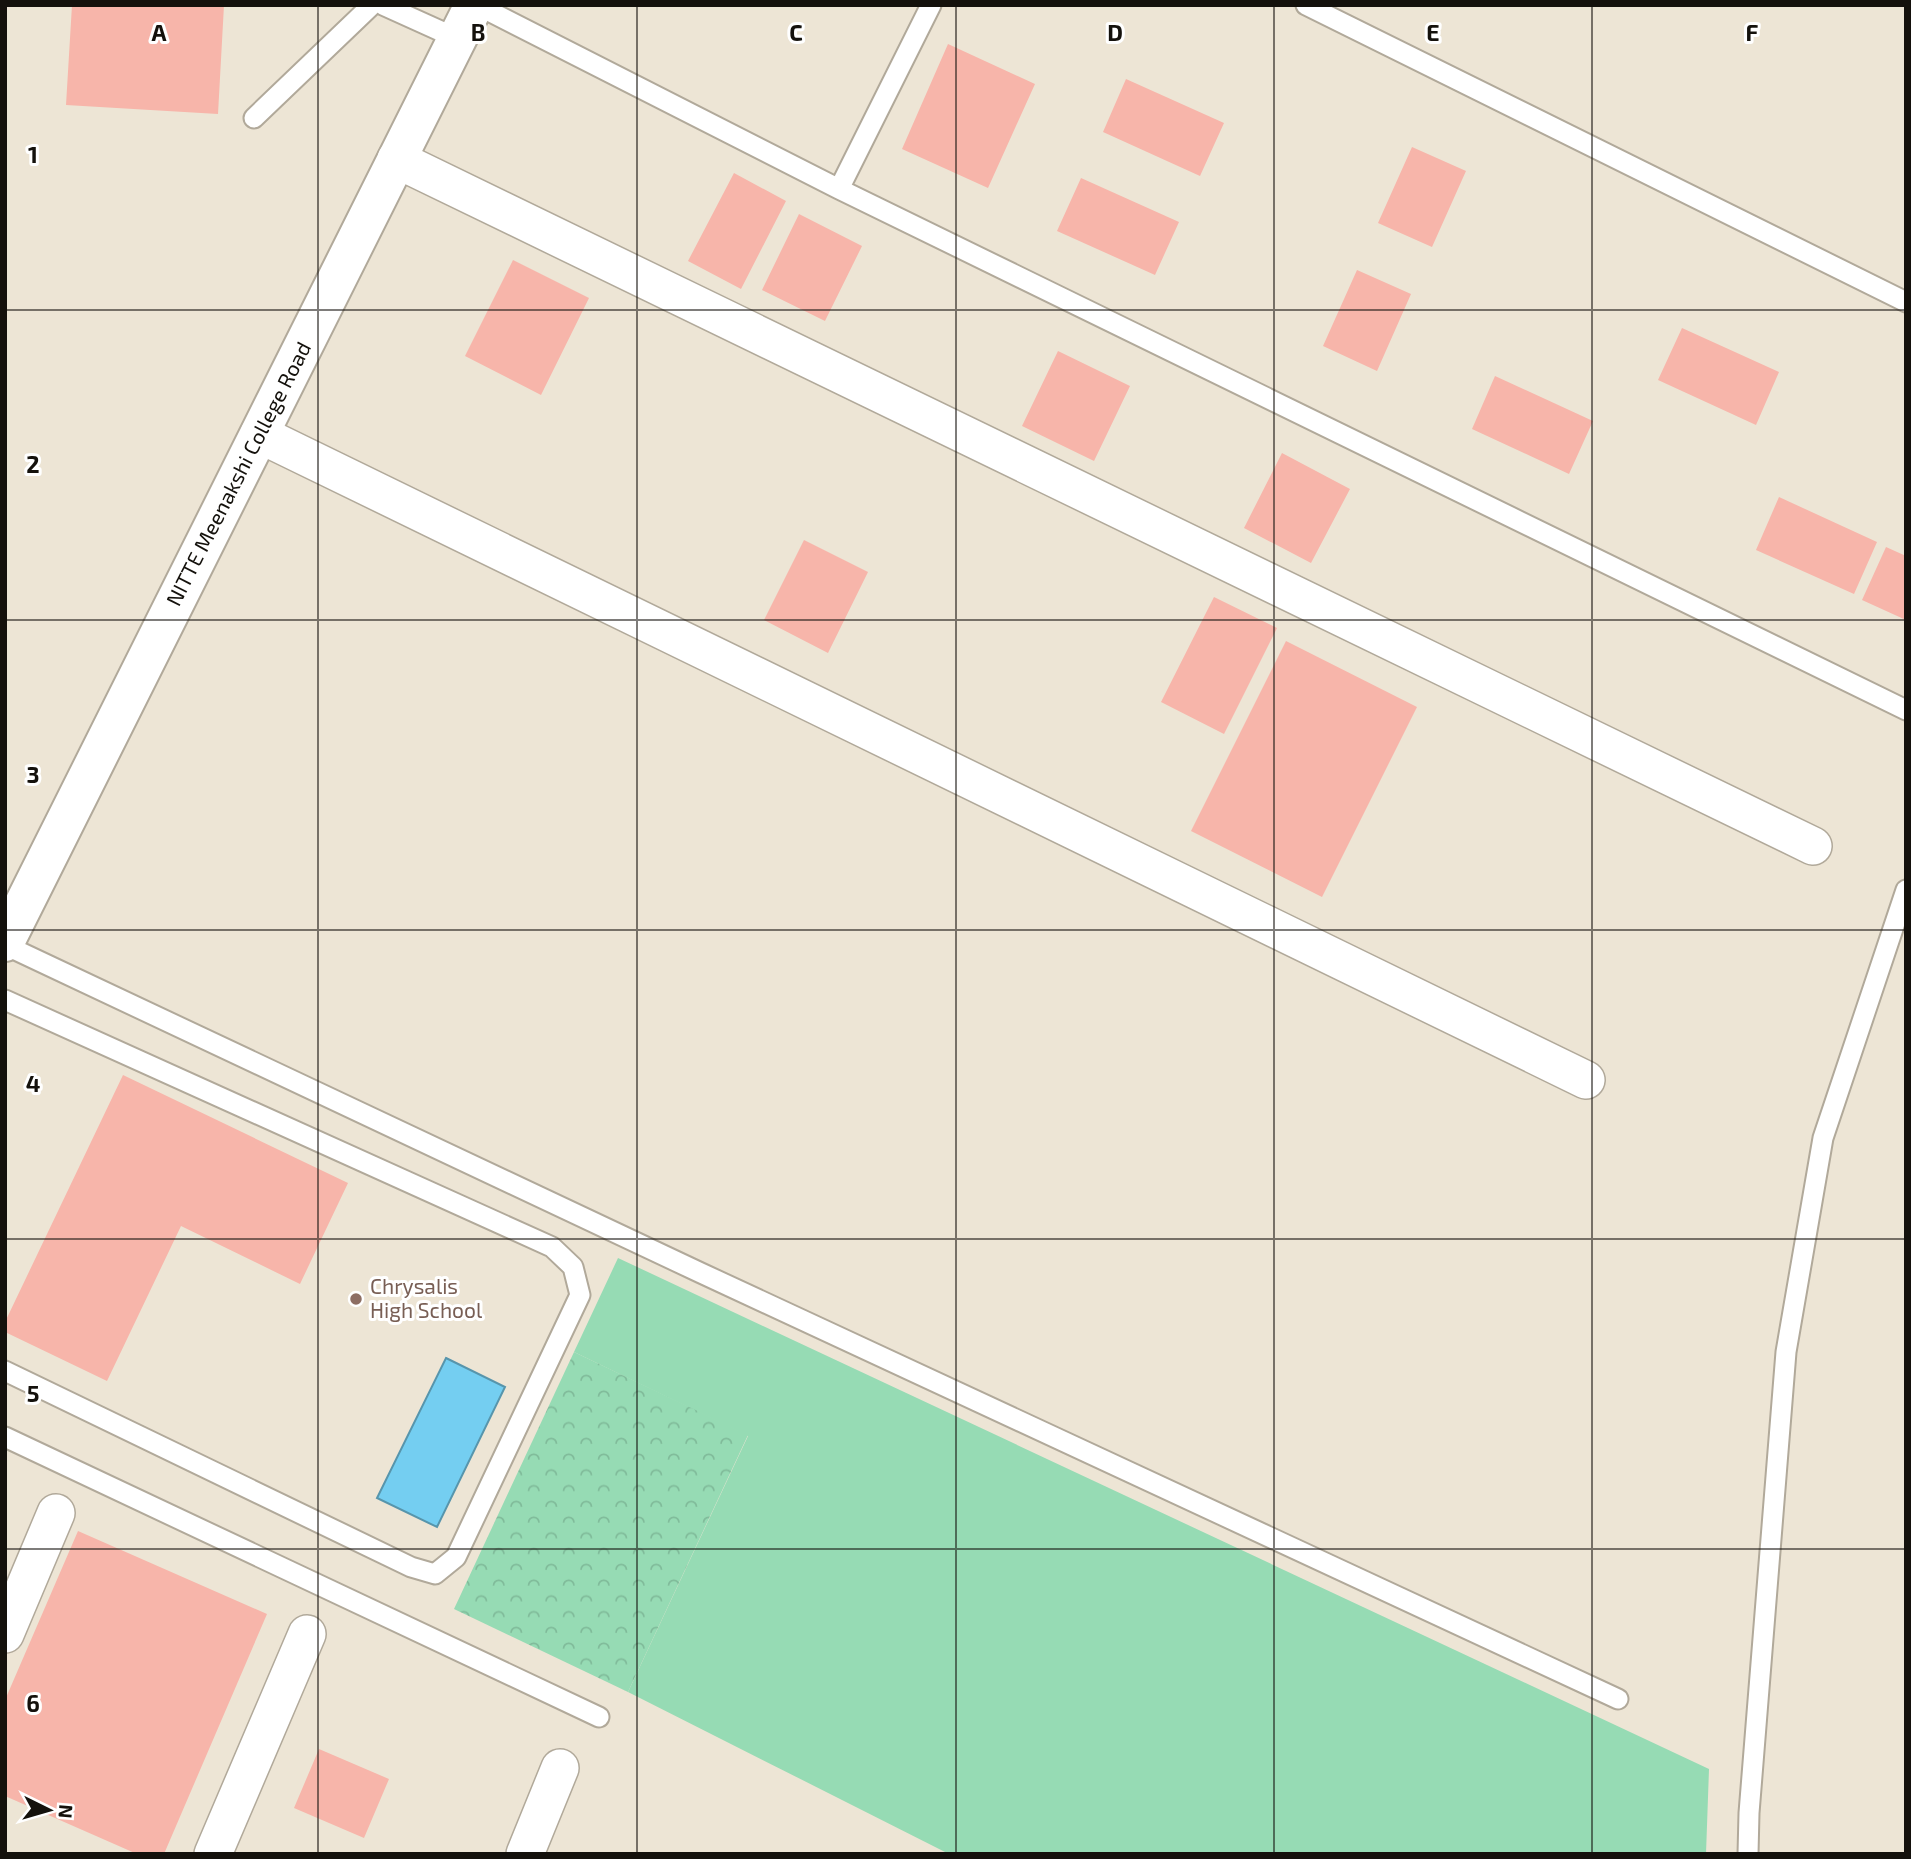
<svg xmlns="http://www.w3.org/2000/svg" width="1911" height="1859" viewBox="0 0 1911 1859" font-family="'Exo 2',sans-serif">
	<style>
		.grass { fill: #96dbb4 }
		.park { fill: url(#park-crowns) }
		.water { fill: #74cef1; stroke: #5795ac; stroke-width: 2 }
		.building { fill: #f7b5aa }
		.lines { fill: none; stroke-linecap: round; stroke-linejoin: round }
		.service-casing { stroke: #b1a99a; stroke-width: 23 }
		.minor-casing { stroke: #b1a99a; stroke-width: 40 }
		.tertiary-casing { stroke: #b1a99a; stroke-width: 42 }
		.service { stroke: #fff; stroke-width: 19 }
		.minor { stroke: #fff; stroke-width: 37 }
		.tertiary { stroke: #fff; stroke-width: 38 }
		.grid { fill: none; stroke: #14110c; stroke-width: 2; stroke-opacity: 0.55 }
		.education-dot { fill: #8d6e63; stroke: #fff; stroke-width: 2.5 }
		.labels { text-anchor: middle; stroke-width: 6; stroke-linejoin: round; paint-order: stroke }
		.street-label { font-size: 21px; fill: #14110c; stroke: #fff }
		.education-label { font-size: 21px; fill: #785e54; stroke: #fff; text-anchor: start }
		.grid-label { font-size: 23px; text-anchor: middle; font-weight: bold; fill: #14110c; stroke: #fff; stroke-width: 6; stroke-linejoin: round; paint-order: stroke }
	</style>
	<defs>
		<pattern id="park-crowns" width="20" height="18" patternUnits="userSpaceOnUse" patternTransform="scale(1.75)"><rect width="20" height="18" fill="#96dbb4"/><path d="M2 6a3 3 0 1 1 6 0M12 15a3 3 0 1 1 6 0" fill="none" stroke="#80bb9a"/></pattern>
	</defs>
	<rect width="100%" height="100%" fill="#ede5d5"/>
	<path class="grass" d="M618,1258l1091,511 -3,85h-757l-321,-162 120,-256 -174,-84z"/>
	<path class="park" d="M574,1352l174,83 -120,257 -174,-83z"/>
	<path class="water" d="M446,1358l59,29 -68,140 -60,-29z"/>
	<path class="building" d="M72,5h152l-6,109 -152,-9z
		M948,44l87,40 -47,104 -86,-39z
		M1126,79l98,44 -24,53 -97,-44z
		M1412,147l54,24 -34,76 -54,-24z
		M734,173l52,28 -45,88 -53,-28z
		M1081,178l98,44 -24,53 -98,-44z
		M799,214l63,32 -37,75 -63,-31z
		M513,260l76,38 -48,97 -76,-39z
		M1357,270l54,24 -34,77 -54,-25z
		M1682,328l97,44 -23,53 -98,-45z
		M1058,351l72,35 -36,75 -72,-35z
		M1495,376l98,45 -24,53 -97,-45z
		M1282,453l68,36 -39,74 -67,-35z
		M1779,497l98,45 -23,52 -98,-44z
		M804,540l64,32 -40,81 -64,-33z
		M1886,547l20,9v64l-44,-20z
		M1214,597l63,31 -53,106 -63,-32z
		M1286,641l131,66 -95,190 -131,-66z
		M123,1075l225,108 -48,101 -119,-58 -74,155 -102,-49v-10z
		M78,1531l189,83 -103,240h-27l-132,-58v-96z
		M319,1749l70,30 -25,59 -70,-30z"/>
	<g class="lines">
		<defs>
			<path id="service" d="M383,5l73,33
				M477,5l362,184 1067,521
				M1306,5l600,297
				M254,118l118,-113
				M839,189l92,-184
				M5,945l696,328 917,426
				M5,1000l547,247 21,20 7,28 -124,262 -21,17 -24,-7 -406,-196
				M5,1437l594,280
				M1748,1854l1,-41 37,-461 37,-214 83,-248"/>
			<path id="minor" d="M396,159l1417,687
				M259,434l1327,646
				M5,1634l51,-121
				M213,1854l94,-220
				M525,1854l35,-86"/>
			<path id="tertiary" d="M5,942l469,-937"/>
		</defs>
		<use href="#service" class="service-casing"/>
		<use href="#minor" class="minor-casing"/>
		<use href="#tertiary" class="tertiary-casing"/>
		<use href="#service" class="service"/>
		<use href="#minor" class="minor"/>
		<use href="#tertiary" class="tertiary"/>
	</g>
	<path class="grid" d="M318,5v1849M637,5v1849M956,5v1849M1274,5v1849M1592,5v1849M5,310h1901M5,620h1901M5,930h1901M5,1239h1901M5,1549h1901"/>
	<circle class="education-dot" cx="356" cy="1299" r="7"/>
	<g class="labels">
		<g class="street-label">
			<text transform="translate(239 474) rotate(-63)" y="7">NITTE Meenakshi College Road</text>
		</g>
		<g class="education-label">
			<text x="370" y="1294">Chrysalis<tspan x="370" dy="24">High School</tspan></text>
		</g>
	</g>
	<g class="grid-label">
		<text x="159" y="41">A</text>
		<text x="478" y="41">B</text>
		<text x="796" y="41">C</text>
		<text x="1115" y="41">D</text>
		<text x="1433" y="41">E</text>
		<text x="1752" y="41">F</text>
		<text x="33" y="163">1</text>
		<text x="33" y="473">2</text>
		<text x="33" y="783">3</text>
		<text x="33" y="1092">4</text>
		<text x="33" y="1402">5</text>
		<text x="33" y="1712">6</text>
	</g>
	<rect width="1911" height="1859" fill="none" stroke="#14110c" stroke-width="14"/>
	<g transform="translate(49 1810) rotate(95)" stroke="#ffffff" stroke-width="5" paint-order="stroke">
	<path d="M0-5L12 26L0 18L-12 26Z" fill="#14110c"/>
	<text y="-10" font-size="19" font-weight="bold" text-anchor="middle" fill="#14110c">N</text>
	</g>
</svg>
